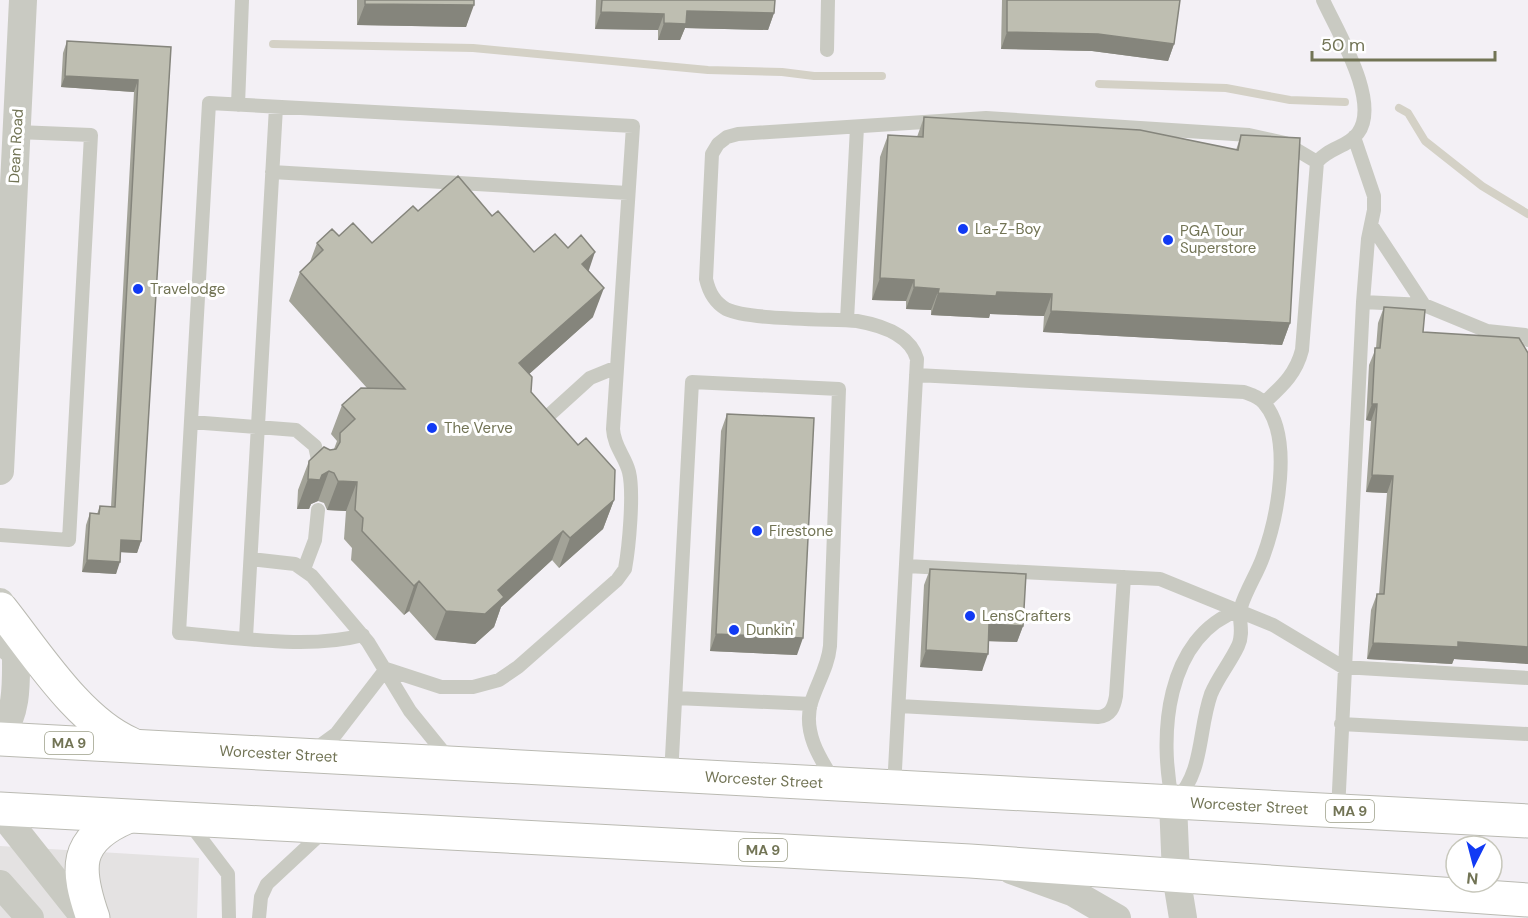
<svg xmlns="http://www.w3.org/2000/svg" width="1528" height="918" viewBox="0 0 1528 918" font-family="'DM Sans',sans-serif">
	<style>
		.built { fill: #e4e2e2 }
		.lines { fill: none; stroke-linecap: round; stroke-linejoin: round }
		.stream { stroke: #d4d1c6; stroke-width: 8 }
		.highway-casing { stroke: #babab2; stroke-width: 35 }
		.lane { stroke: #c9cac2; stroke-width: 14 }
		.street { stroke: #c9cac2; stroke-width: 28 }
		.highway { stroke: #fff; stroke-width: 33 }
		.wall { fill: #a3a398 }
		.shaded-wall { fill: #85857c }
		.building { fill: #bebeb1; stroke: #85857c; stroke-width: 1.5 }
		.poi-dot { fill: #113af4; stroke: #fff; stroke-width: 2 }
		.labels { text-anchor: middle; stroke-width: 6; stroke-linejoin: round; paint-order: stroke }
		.shield { fill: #fff; stroke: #9c9e88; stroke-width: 1.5 }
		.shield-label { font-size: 14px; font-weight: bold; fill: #727455 }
		.street-label { font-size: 15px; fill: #727455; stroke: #fff }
		.poi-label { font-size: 15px; fill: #727455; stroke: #fff; text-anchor: start }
	</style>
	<rect width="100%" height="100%" fill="#f3f0f5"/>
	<path class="built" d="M0,846l199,12 -2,60h-197z"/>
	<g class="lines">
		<path class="stream" d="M273,44l200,4 235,22 74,2 32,4h68
			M1099,84l127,4 64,12 55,2
			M1399,108l9,5 17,28 57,45 46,28"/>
		<defs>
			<g id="highway">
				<path d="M1,609c35,44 78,113 130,135"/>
				<path id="s1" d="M0,739l1528,82"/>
				<path d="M0,809l970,52 558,39"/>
				<path d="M93,918c-17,-49 -20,-78 34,-101"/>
			</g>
		</defs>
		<use href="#highway" class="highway-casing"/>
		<path class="lane" d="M827,50l1,-50
			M238,105l4,-105
			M272,172l356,21
			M1372,226l52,79
			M1363,302l61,3 63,26 38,4 3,5
			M847,320l10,-193
			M916,375l328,17c8,3 15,5 20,11 30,34 13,116 -1,154 -6,17 -17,33 -22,50 -4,10 4,24 -3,39 -8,17 -20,31 -27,48 -13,37 -7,77 -35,106
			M1264,403c18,-17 32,-29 38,-53l15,-188c11,-14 31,-15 41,-29 23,-31 -21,-102 -35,-133
			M547,417l43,-39 27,-11
			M191,422l105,8 19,16 5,23
			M0,535l69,5 22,-405 -74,-3
			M251,559l44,5 17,12 56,66 42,69 39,48
			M906,566l254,13 113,46 70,42 185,11
			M304,569l11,-29 3,-30
			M363,635c-56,15 -126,2 -184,-2l30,-530 424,23 -20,303c1,18 12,27 16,43 5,21 0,75 -4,97l-8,11 -99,87 -19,13 -26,7h-32l-55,-18
			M246,637l30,-530
			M676,698l135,6
			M899,706l199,11c13,-1 16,-10 18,-21l8,-119
			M1341,724l187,10
			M314,750l22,-16 50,-65
			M671,776l21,-394 147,7 -9,257c-2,21 -13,37 -19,57 -8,29 8,54 23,78
			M894,788l23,-429c-7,-25 -37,-34 -60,-38 -29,-2 -109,-1 -131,-12 -12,-7 -17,-17 -20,-30l6,-125 6,-10 9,-7 11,-3 248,-16 263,17 36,8 32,19
			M1173,803c-15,-66 -8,-166 66,-193
			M1338,811l25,-509 5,-63 6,-29v-14l-20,-59
			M190,824l38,50 1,44
			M259,918l2,-21 6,-13 58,-54"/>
		<path class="street" d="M0,471l23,-471
			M0,602l4,41 12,10c0,29 2,59 -16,83
			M1173,803l3,72 7,43
			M0,811l85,107
			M1011,870l61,22 45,26
			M0,884l30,34"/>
		<use href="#highway" class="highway"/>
	</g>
	<path class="wall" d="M357,0h117l-8,27 -109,-2z
		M596,0h179l-1,13 -6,17 -83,-2 -5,12h-22v-10l-63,-1z
		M1002,0h178l-6,44 -6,17 -76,-10 -91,-2z
		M67,41l104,6 -30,494 -4,12 -16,-1 -5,22 -34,-2 4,-47 4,-12 7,1 3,-8 11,1 23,-415 -73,-5 2,-34z
		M924,117l312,33 5,-15 49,188 -8,22 -239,-13 1,-16 -54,-2 -1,4 -58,-3v-5l-25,-1v-8l-34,-1 8,-143 8,-22 29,2z
		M418,211l74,5 42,36 55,19 4,46 -64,57 2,18 83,108 -11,29 -44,39 -7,-8 -51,47 -7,20 -19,17 -40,-4 -26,-29 -5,4 -53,-55 1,-12 -8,-9 2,-28 -19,-1 -3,-7 -6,-2 -7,3 -2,5h-12l1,-19 11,-29 25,-12 3,-8 -6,-7 11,-29 25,-17 -78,-87 11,-29 10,-10 7,-19 22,-7 33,7z
		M1384,307l39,25 105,21v311l-74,-5 -2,5 -85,-5 4,-49 6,-16h2l8,-101 -21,-1 5,-71 -5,-1 3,-55 7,-17 2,-25z
		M727,414l70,241 -87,-4 11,-220z
		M930,569l93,57 -6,16 -29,-1 -6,30 -62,-4 4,-82z"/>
	<path class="shaded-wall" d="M365,4l109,1 -8,22 -109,-2z
		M687,11l87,2 -6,17 -83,-2 -5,12h-22l6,-17z
		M601,12l63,2 -6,16 -63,-1z
		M1007,32l91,2 76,10 -6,17 -76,-10 -91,-2z
		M65,76l73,4 -4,12 -73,-5z
		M595,252l-10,30 -3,-18z
		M880,278l34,2 -8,21 -34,-1z
		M914,287l25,2 -8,21 -25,-1z
		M604,288l-11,29 -84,75 10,-29z
		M997,292l55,2 -8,22 -54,-2 -1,4 -58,-3 7,-22z
		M1051,311l239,12 -8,22 -239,-13z
		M1372,404h5l-6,17 -5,-1z
		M329,471l-11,30 -7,3 -2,5h-12l11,-30z
		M1372,475l21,1 -6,17 -21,-1z
		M338,481l19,1 -11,29 -19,-1z
		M614,500l-11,29 -44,39 11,-30z
		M563,531l-11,29 -51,47 -7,20 -19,17 -40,-4 11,-29 52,-21z
		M121,540l20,1 -4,12 -20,-1z
		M87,560l33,2 -4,12 -34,-2z
		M419,581l-10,30 -5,4 10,-29z
		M989,624l34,2 -6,16 -34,-1z
		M716,634l87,4 -6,17 -87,-4z
		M1458,642l70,5v17l-74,-5 -2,5 -85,-5 6,-16z
		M926,650l62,4 -6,17 -62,-4z"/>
	<path class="building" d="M365,0h109v5l-109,-1z
		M602,0h173l-1,13 -87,-2 -1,13 -22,-1v-9l-63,-2z
		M1007,0h173l-6,44 -76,-10 -91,-2z
		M67,41l104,6 -30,494 -20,-1 -1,22 -33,-2 3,-47 9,1 1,-8 15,1 23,-427 -73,-4z
		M924,117l216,13 98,20 3,-15 59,3 -10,185 -239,-12 1,-17 -55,-2 -1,4 -58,-3 1,-4 -25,-2v-7l-34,-2 8,-143 35,2z
		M458,176l34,40 6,-5 36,41 21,-18 13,14 13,-13 14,17 -13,12 22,24 -85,75 13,14 -1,15 47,53 8,-7 29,32 -1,30 -44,38 -7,-7 -65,59 6,7 -19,17 -39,-3 -27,-30 -5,5 -52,-55 1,-13 -8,-8 2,-28 -19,-1 -4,-8 -5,-2 -7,4 -2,5 -12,-1 1,-18 15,-14 6,3 6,-1 4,-7v-9l15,-14 -13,-14 19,-17 44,1 -105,-117 23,-22 -6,-7 15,-14 7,7 14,-13 19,20 41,-37 5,5z
		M1384,307l41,3 -2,22 96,6 9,15v294l-70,-5v5l-85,-4 4,-49h7l9,-118 -21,-1 5,-71h-5l3,-56h5z
		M727,414l87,4 -11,220 -87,-4z
		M930,569l96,5 -3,52 -34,-2 -1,30 -62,-4z"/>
	<g class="poi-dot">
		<circle cx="963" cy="229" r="6"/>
		<circle cx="1168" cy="240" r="6"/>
		<circle cx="138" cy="289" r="6"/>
		<circle cx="432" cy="428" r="6"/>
		<circle cx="757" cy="531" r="6"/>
		<circle cx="970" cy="616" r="6"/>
		<circle cx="734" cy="630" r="6"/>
	</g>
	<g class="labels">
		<g class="shield">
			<rect x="45" y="732" width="48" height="22" rx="4.5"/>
			<rect x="1326" y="800" width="48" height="22" rx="4.5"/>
			<rect x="739" y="839" width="48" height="22" rx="4.5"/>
		</g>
		<g class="shield-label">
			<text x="69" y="748">MA 9</text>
			<text x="1350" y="816">MA 9</text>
			<text x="763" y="855">MA 9</text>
		</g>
		<g class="street-label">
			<text transform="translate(16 146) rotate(-87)" y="5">Dean Road</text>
			<text dy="5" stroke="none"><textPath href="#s1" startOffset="279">Worcester Street</textPath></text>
			<text dy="5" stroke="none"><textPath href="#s1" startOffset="765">Worcester Street</textPath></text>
			<text dy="5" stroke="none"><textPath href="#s1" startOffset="1251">Worcester Street</textPath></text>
		</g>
		<g class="poi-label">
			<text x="975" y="234">La-Z-Boy</text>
			<text x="1180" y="236">PGA Tour<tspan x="1180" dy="17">Superstore</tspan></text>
			<text x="150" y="294">Travelodge</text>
			<text x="444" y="433">The Verve</text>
			<text x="769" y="536">Firestone</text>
			<text x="982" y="621">LensCrafters</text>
			<text x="746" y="635">Dunkin'</text>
		</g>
	</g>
	<g transform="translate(1474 864) rotate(186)"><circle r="28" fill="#ffffff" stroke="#c7c7bb" stroke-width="1.5"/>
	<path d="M0-4.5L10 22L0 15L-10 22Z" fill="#113af4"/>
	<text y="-9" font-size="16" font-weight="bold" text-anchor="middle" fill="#727455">N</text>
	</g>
	<path d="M1312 51v9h183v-9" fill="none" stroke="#727455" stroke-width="3"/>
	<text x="1321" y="51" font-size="18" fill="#727455" stroke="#ffffff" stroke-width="4.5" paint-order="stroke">50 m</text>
</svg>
